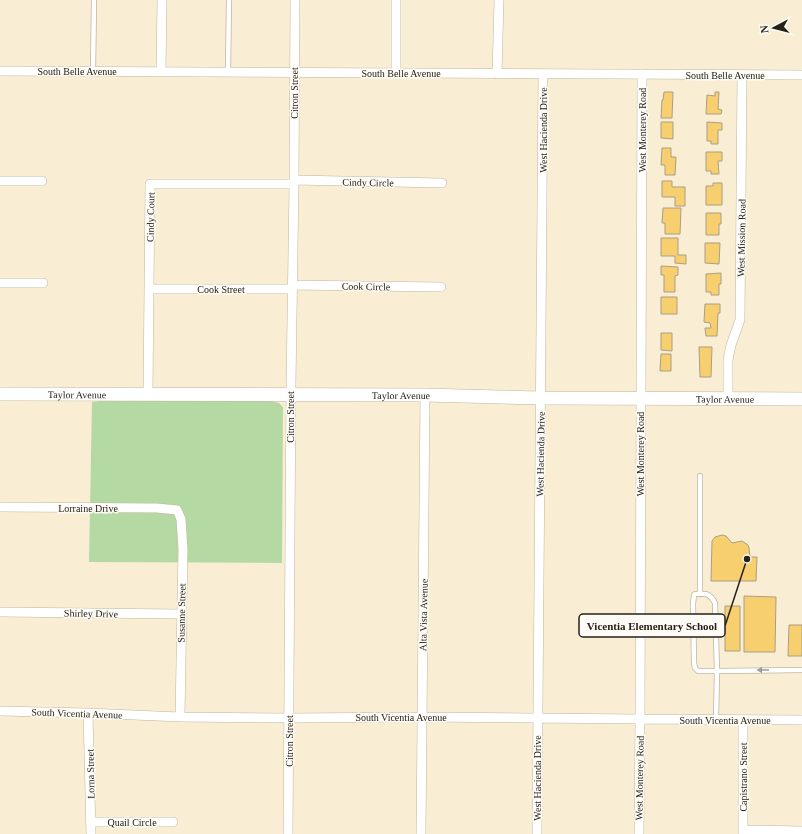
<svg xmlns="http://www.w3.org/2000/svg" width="802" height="834" viewBox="0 0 802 834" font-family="Georgia,serif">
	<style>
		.green { fill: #b5d9a3 }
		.building { fill: #f8cf6f; stroke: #a99e87 }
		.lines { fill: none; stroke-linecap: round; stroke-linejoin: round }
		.lane-casing { stroke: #c0b69e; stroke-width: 6 }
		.street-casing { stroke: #c0b69e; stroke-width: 10 }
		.secondary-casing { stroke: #c0b69e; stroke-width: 14 }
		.lane { stroke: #fff; stroke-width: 4.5 }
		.street { stroke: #fff; stroke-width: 9 }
		.secondary { stroke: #fff; stroke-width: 13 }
		.oneway { fill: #9d9c98 }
		.labels { text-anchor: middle; stroke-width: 3; stroke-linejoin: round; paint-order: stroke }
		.street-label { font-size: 10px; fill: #262219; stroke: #fefbf6 }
		.leader { fill: none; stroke: #262219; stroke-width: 1.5 }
		.callout-dot { fill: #262219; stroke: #fefbf6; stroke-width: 1.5 }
		.callout { fill: #fefbf6; stroke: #262219; stroke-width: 1.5 }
		.callout-label { font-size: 11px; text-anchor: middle; font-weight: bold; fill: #262219 }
	</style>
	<rect width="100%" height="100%" fill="#f9edd4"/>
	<path class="green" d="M100,401h170l9,2 4,4 -1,156 -193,-1 3,-160z"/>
	<path class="building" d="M664,92h9l-1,26h-11l1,-18h1z
		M715,92h4l-1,17 4,1 -1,4h-15l1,-19 8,1z
		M661,122h12v17l-12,-1z
		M707,122l15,1v7h-4v14h-7v-3h-4z
		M662,148h9v9h5l-1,18h-10v-10h-4z
		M706,152h16v9h-4l1,13h-8v-3h-5z
		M662,181h10v6h13v19h-10v-9h-13z
		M713,183h9v22h-16v-19h7z
		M663,208h18l-1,26h-15v-11h-3z
		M706,213h15v11h-2v11h-13z
		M661,238h17v17h8v9l-11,-1v-7h-14z
		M705,243h15l-1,21 -14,-1z
		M661,266l17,1v8l-3,1v16h-11v-17h-3z
		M721,273v11h-2v11h-8v-3h-5v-18z
		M661,297h16v17h-16z
		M705,304h15v9h-2l-1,23h-11l-1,-8h6l-1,-5 -6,-1z
		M661,333h11v18l-11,-1z
		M699,347h13l-1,30h-11z
		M661,354h10v17h-11z
		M722,535l4,1 6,7 10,-2 6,4 1,3 1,9h7l-1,24h-45l1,-40 3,-4z
		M744,596l32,1 -1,55h-31z
		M725,606h15v45h-15z
		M789,625h13v31h-14z"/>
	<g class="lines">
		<defs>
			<path id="lane" d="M93,71l1,-71
				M228,72l1,-72
				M695,594c10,-1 15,-1 20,9l2,68h-19l-3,-3 -1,-5 -1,-59 1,-9z
				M700,594v-118
				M716,720l1,-49 85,-1"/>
			<path id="street" d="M0,71l802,4
				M161,72l1,-72
				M396,73v-73
				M497,74l2,-74
				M294,180l148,3
				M0,181h42
				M0,283h43
				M292,285l149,2
				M149,289h143
				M148,394l2,-210h144
				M728,398v-38l3,-15 9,-25 2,-245
				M0,507l157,1 20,2 4,9 2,30 -3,168
				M0,612l181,2
				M0,711l88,2 92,4 109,1 133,-1 218,2 162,1
				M88,713l3,121
				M743,720v114
				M90,822h83
				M743,830l59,1
				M288,834l3,-449 3,-201 1,-184
				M421,834l4,-439
				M537,834l6,-760
				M639,834l1,-115 2,-645"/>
			<g id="secondary">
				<path id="s1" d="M0,394l425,1 115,3 262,1"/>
			</g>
		</defs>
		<use href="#lane" class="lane-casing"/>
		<use href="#street" class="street-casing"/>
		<use href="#secondary" class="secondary-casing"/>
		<use href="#lane" class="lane"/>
		<use href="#street" class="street"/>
		<use href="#secondary" class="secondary"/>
	</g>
	<defs><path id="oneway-solid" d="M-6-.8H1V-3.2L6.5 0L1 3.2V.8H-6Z"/></defs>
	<use class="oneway" href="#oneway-solid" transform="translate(763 670) rotate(180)"/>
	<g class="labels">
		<g class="street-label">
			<text x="77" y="75">South Belle Avenue</text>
			<text x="401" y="77">South Belle Avenue</text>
			<text x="725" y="79">South Belle Avenue</text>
			<text transform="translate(294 93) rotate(-90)" y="4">Citron Street</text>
			<text transform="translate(543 130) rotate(-90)" y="4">West Hacienda Drive</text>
			<text transform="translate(642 130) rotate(-90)" y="4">West Monterey Road</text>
			<text transform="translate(368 182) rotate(1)" y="4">Cindy Circle</text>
			<text transform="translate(150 217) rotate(-89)" y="4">Cindy Court</text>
			<text transform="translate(741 238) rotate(-89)" y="4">West Mission Road</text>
			<text transform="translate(366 286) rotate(1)" y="4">Cook Circle</text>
			<text x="221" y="293">Cook Street</text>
			<text dy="4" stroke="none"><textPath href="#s1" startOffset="77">Taylor Avenue</textPath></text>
			<text dy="4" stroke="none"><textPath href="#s1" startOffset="401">Taylor Avenue</textPath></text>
			<text dy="4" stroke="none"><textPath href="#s1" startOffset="725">Taylor Avenue</textPath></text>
			<text transform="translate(290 417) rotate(-90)" y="4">Citron Street</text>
			<text transform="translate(540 454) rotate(-89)" y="4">West Hacienda Drive</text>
			<text transform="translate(640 454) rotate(-90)" y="4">West Monterey Road</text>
			<text x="88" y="512">Lorraine Drive</text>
			<text transform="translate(91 613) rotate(1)" y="4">Shirley Drive</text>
			<text transform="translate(181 613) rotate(-89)" y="4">Susanne Street</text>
			<text transform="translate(423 615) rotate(-89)" y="4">Alta Vista Avenue</text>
			<text transform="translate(77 713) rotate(2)" y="4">South Vicentia Avenue</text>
			<text x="401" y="721">South Vicentia Avenue</text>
			<text x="725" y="724">South Vicentia Avenue</text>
			<text transform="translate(289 741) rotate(-90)" y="4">Citron Street</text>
			<text transform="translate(90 774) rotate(-91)" y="4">Lorna Street</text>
			<text transform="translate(743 777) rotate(-90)" y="4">Capistrano Street</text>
			<text transform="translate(537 778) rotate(-90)" y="4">West Hacienda Drive</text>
			<text transform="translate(639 778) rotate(-89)" y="4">West Monterey Road</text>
			<text x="132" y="826">Quail Circle</text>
		</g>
	</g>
	<path class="leader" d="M747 559L725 626"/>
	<circle class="callout-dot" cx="747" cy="559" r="4"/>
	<rect class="callout" x="579" y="614" width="146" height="23" rx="4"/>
	<g class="callout-label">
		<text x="652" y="630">Vicentia Elementary School</text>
	</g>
	<g transform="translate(774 28) rotate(263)" stroke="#fefbf6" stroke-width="3" paint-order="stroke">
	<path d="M0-3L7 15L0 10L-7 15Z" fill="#262219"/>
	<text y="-6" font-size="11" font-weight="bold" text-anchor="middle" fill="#262219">N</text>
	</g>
</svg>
